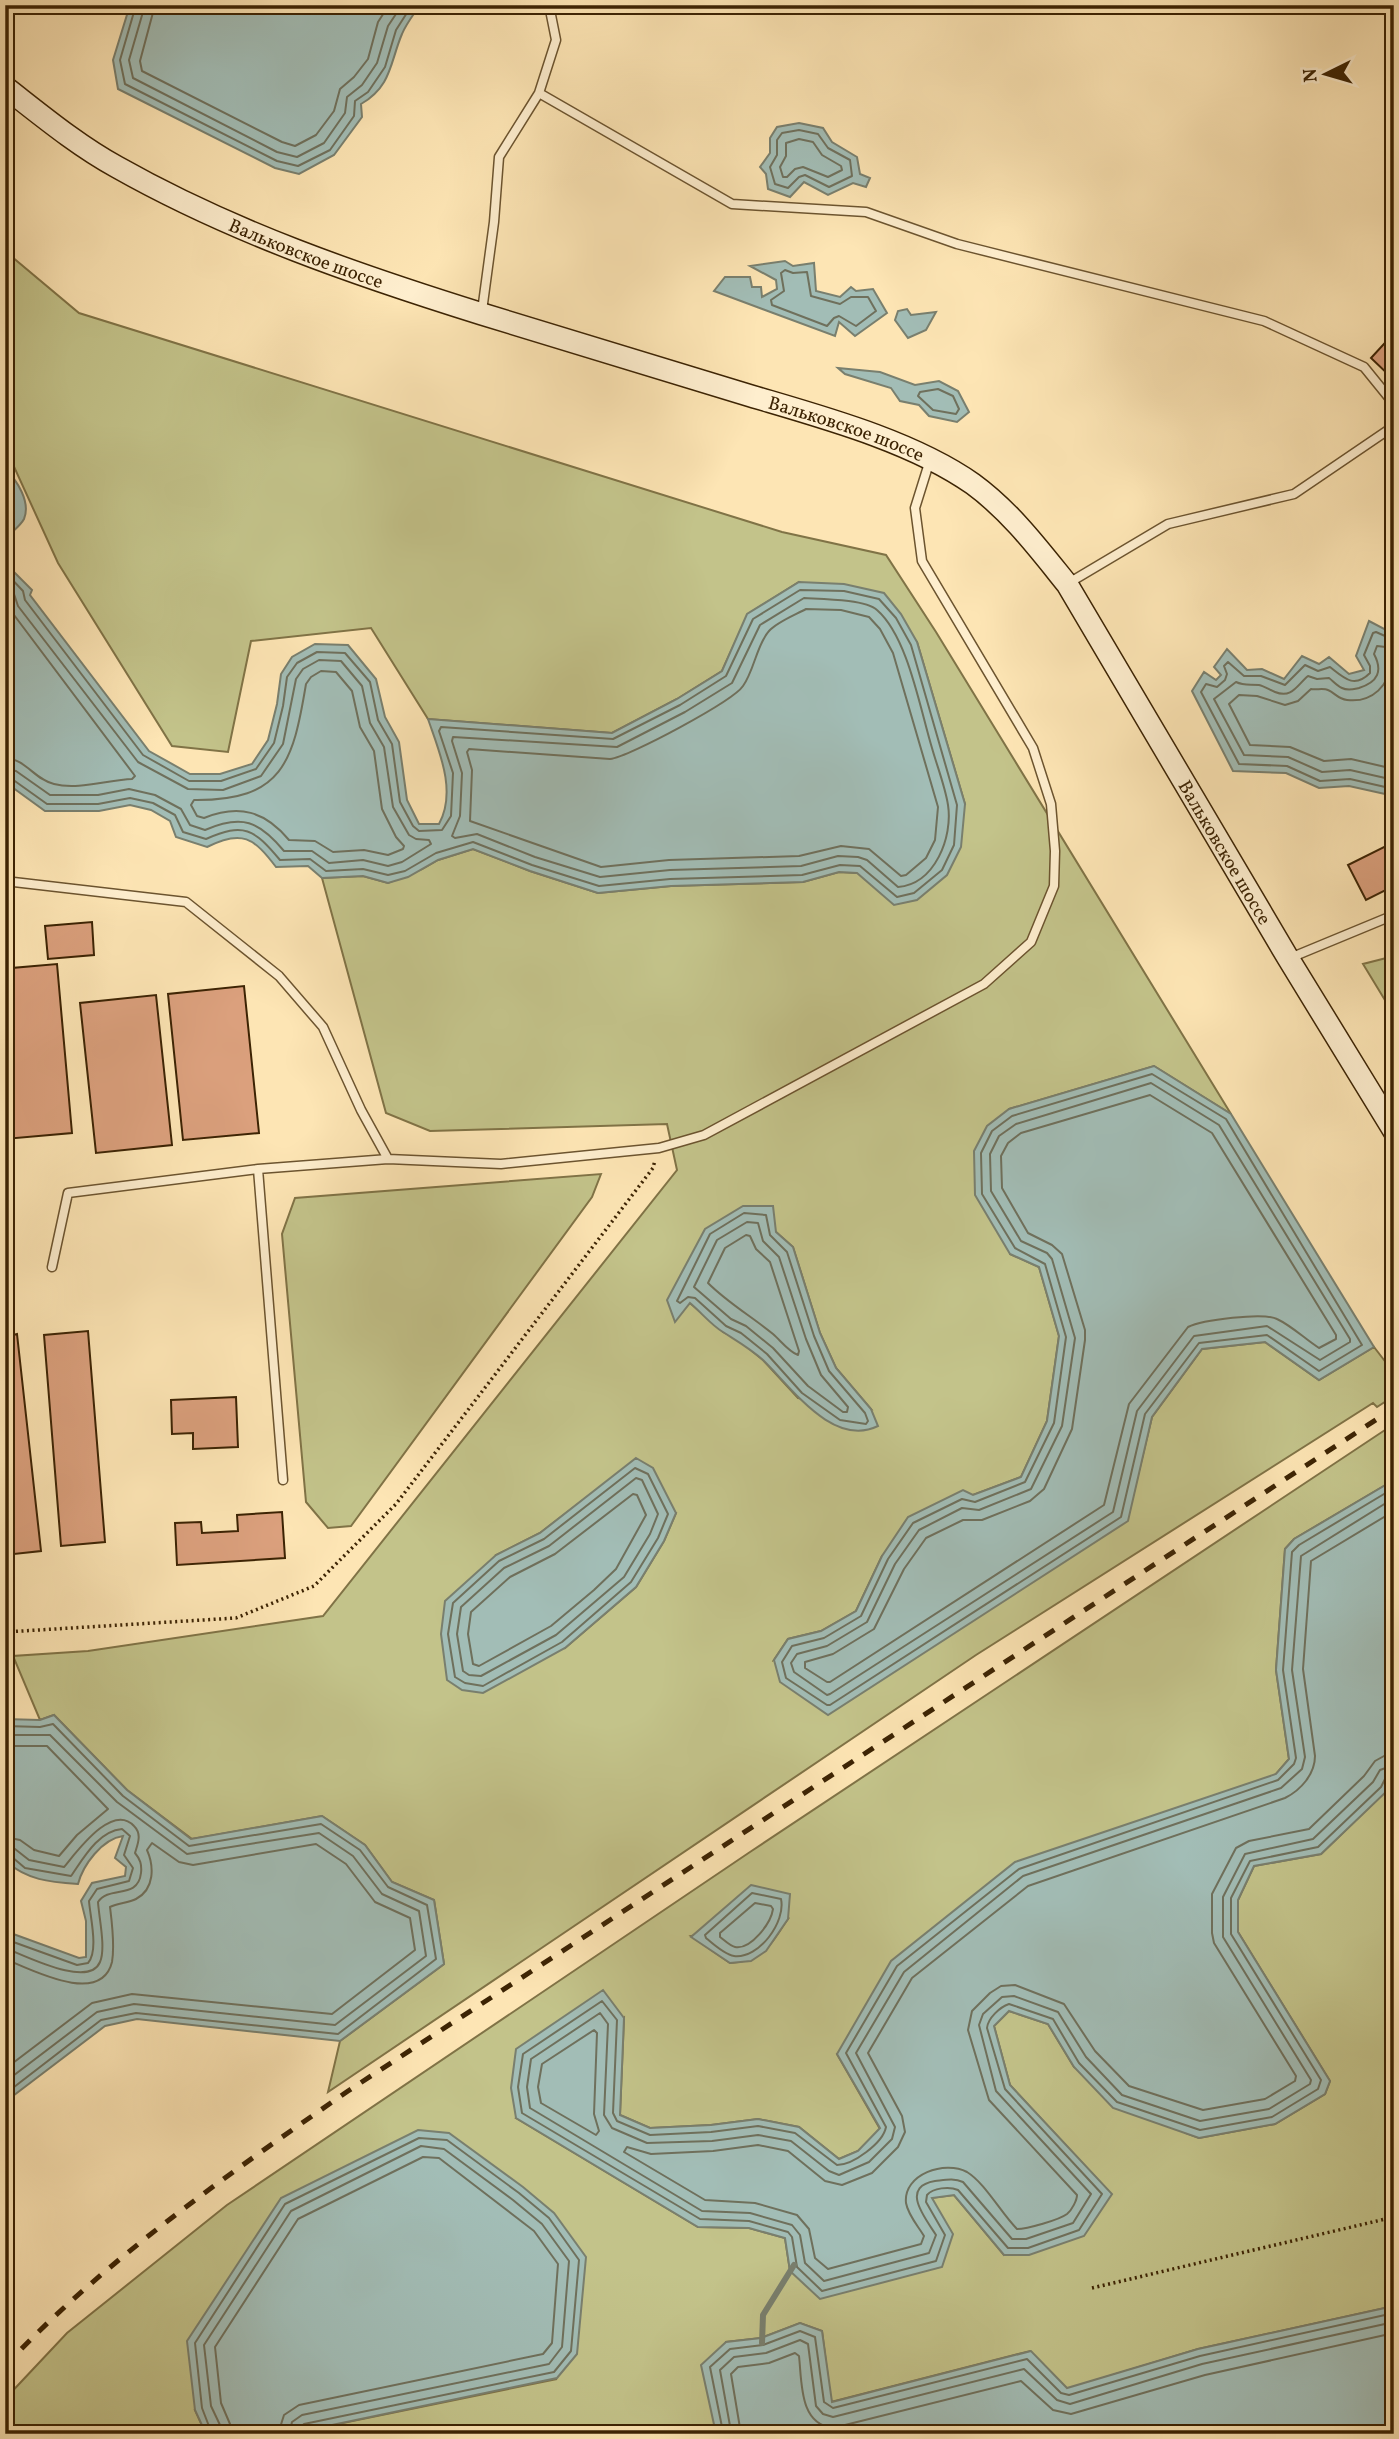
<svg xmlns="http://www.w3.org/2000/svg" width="1399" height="2439" viewBox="0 0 1399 2439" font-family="Vollkorn,serif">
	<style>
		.green { fill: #c3c38a; stroke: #807346; stroke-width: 2; fill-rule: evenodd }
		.water { fill: #a2bdb6; stroke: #797f6e; stroke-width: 2 }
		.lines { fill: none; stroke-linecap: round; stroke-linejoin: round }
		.shore { stroke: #6f705c; stroke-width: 2 }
		.stream { stroke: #797f6e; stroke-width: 6 }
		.building { fill: #dba07d; stroke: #3c2303; stroke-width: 2 }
		.lane-casing { stroke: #6c542f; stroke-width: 11 }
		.secondary-casing { stroke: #3c2303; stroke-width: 24 }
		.path { stroke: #3c2303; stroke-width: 3.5; stroke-dasharray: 2 3.5; stroke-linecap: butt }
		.lane { stroke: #feeece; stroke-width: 8 }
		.secondary { stroke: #feeece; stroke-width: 21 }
		.rail { stroke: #3c2303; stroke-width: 5; stroke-dasharray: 12 12; stroke-linecap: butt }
		.labels { text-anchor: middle; stroke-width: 5; stroke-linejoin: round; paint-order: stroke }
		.street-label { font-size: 19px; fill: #3c2303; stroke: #feeece }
	</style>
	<rect width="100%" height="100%" fill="#fde5b4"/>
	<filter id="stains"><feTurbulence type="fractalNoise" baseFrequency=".00286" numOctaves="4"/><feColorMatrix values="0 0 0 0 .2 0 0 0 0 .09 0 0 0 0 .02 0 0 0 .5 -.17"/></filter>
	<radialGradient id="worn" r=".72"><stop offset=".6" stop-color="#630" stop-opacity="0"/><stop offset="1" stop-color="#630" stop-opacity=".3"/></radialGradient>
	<path class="green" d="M5,251l74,62 703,219 104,23 50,77 295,482 -77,-48 -145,43 1,145 29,13 20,69 -12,85 -26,56 -48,18 -91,61 -26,55 -35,20 -33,8 -14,21 353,-139 25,-104 50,-68 63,-7 54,38 55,-33 20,26v23l-17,11 -4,-4 -397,252 -648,437 12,-51 104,-77 -10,-64 -42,-18 -27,-37 -43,-29 -130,23 -65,-49 -73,-75 -14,5 -27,-64 75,-5 235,-35 354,-446 -10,-46 -237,7 -44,-18 -64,-235 41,-2 25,7 34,-14 16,-9 35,-11 57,22 68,22 73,-7 132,-4 36,-10 18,1 108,-69 -48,-162 -118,-60 -51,32 -26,57 -45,28 -65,34 -184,-14 -57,-91 -120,13 -23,111 -56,-6 -114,-183 -53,-116zM776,1232l17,15 27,86 16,35 35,41 -73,-11 -35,-38 -26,-21 -14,-7 -33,-29zM600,1487l76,26 -12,28 -28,46 -71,61 -69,-93 44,-22z
		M1394,956v59l-31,-51z
		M601,1174l-9,23 -241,329 -23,2 -22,-26 -24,-268 13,-36z
		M1394,1424v56l-100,59 -9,10 -9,121 13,89 -13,15 -439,280 43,75 -22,22 -19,8 -40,-32 -41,-8 -47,6 -61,3 -30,-13 4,-97 -108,100 182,109 51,1 36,10 5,33 141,-73 23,-3 50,60 107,-61 -101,-109 -16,-59 15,-15 39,13 26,43 112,66 13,5 76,-14 50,-30 5,-13 -92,-149v-32l16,-34 67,-12 66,-64 7,-17v533l-196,43 -131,40 -37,-38 -199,51 -9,-71 -22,-8 -39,15 -35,4 -11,87 -5,5h-421l268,-55 -362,31 11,24h-201v-35l62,-66 160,-128 523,-353zM788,1919c-20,28 -22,41 -58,44l-39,-27z"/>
	<path class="water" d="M130,5h290c-6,9 -14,19 -18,29 -12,28 -10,52 -41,70l1,13 -28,38 -35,19 -24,-6 -157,-79 -5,-29z
		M799,123l24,5 9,14 25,15 3,17 10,4 -4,9 -13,-4 -25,12 -24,-13 -14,15 -22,-8 -2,-15 -6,-7 10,-14v-15l7,-11z
		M785,261l8,5 21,-3 2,28 24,6 11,-10 5,4 17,-2 14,24 -32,23 -16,-14 -4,14 -121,-45 11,-14h25l2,10h9l1,10 15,-8 -1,-9 -26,-14z
		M907,309l4,6 25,-3 -10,18 -18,8 -13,-18 3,-9z
		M838,368l42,4 35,13 24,-4 19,10 11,21 -12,10 -28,-6 -10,-11 -19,-4 -9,-13 -46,-14z
		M5,469c12,11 26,33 19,50 -3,6 -11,12 -16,17l4,34 20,20 -2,5 119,156 41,23h30l32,-10 16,-24 9,-36 4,-30 11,-17 23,-13 33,1 28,34 9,38 14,25 8,58 12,24h20c18,-33 0,-73 -11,-105l184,14 65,-34 45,-28 25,-57 52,-32 45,2 40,9 17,21 16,28 48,162 -4,43 -14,28 -30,25 -23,5 -37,-32 -18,-1 -36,10 -132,4 -73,7 -68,-22 -57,-22 -35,11 -30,17 -20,6 -25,-7 -41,2 -14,-12 -32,1c-22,-29 -34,-38 -69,-20l-31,-10 -6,-16 -19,-11 -21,-5 -31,6h-54l-40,-29z
		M1369,621l25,13v162l-45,-10 -30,2 -33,-15 -53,-2 -41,-80 12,-19 12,8 5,-5 -7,-8 13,-18 20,21 15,-1 22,10 18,-23 17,8 10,-7 20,17 15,-4 -8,-14z
		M1154,1066l77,48 143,233 -55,33 -54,-38 -63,7 -50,68 -24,104 -300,194 -48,-33 -6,-22 14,-21 33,-8 35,-20 26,-55 26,-39 55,-27 10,5 48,-18 26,-56 12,-85 -20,-69 -29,-13 -35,-59 -1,-44 13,-25 22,-17z
		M743,1206h30l3,26 17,15 27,86 16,35 35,41 7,17c-45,22 -86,-38 -115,-66 -12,-11 -26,-19 -40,-28 -12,-7 -22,-20 -33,-29l-15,19 -8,-22 38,-71z
		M636,1458l17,10 23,45 -12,28 -28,46 -71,61 -82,45 -21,-3 -15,-10 -6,-46 4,-33 51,-46 44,-22z
		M1394,1480v293l-6,17 -67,64 -67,12 -16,34v32l92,149 -5,13 -50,30 -76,14 -86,-30 -39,-41 -26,-43 -39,-13 -15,15 16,59 102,109 -28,42 -55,19h-25l-50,-60 -22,3 21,36 -11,33 -122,32 -30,-28 -5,-33 -36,-10 -51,-1 -182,-109 -5,-30 5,-39 87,-59 21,28 -4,97 30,13 61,-3 47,-6 41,8 40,32 19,-8 22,-23 -43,-74 54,-93 124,-99 261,-88 13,-15 -13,-89 9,-121 9,-10z
		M54,1715l73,75 64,49 131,-23 43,29 27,37 42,18 10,64 -104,77 -203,-22 -32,7 -100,76v-171l74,27 7,-1v-36l-5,-20 11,-18 33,-7 1,-9 -11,-9 8,-22c-21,3 -40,29 -45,48 -30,-2 -50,-4 -73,-23v-142l35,1z
		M751,1885l39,9 -2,25 -22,32 -15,10 -21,2 -39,-26z
		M418,2130l31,3 74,54 31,26 32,44 -9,97 -20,24 -268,56h-83l-11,-24 -8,-69 94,-143z
		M1394,2306v116l-16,12h-668l5,-5 -14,-64 25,-23 35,-4 39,-15 22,8 10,71 199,-51 36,37 131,-39z"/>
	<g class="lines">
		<path class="shore" d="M136,5l-16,55 5,24 152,77 21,5 32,-16 24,-34 1,-15 13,-9 17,-25 11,-37 16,-25
			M145,5l-16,55 4,18 144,74 20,5 27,-14 21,-30 2,-16 15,-12 15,-22 11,-37 14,-21
			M155,5l-15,56 2,10 140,71 13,4 21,-11 18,-24 6,-22 14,-12 14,-18 10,-37 11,-17
			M799,130l19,4 10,14 22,12 2,16 -23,11 -24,-12 -6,2 -11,11 -13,-4 -5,-17 7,-12v-15l5,-7z
			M799,139l14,3 9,13 19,11 1,4 -14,7 -25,-10 -8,2 -8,8h-4l-3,-10 6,-11v-13z
			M785,270l8,3 14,-1 4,24 29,8 11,-7h17l8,14 -20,15 -17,-10 -5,2 -7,8 -55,-21 -1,-5 13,-9 -3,-18z
			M938,389l15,7 6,13 -3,5 -23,-4 -15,-14 2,-4z
			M5,572l18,19 2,9 118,155 46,26h32l35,-12 18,-26 9,-37 4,-29 10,-14 20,-11 28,1 25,29 8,38 14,24 8,58 13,24 6,5 23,-1 9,-14 2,-43 -14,-42 2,-4 172,12 67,-34 46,-29 27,-57 47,-29 44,1 35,8 17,19 15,27 46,160 -3,40 -12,25 -28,23 -17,4 -37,-31 -20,-1 -38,10 -132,4 -71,7 -67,-21 -59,-23 -37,11 -31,18 -17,4 -25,-6 -37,2 -16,-12 -30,1c-26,-31 -36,-38 -74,-21l-23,-7 -8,-17 -22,-12 -23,-5 -32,6h-51l-35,-25 -7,-2
			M5,586l9,8 4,12 120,156 50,27 35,1 38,-14 22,-32 13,-65 7,-10 16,-9 22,1 21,25 8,37 14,24 9,60 16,28 7,4 13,1 2,4 -29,18 -14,4 -25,-6 -34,3 -17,-12h-28c-25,-30 -42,-37 -79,-21l-15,-5 -9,-16 -26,-14 -26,-6 -31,6h-48l-34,-24 -11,-2
			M804,598c16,1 61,1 73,12 31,27 43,99 55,138 5,18 13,38 16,57 5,32 -13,79 -50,82l-31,-27 -9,-3 -20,-1 -37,10 -131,4 -70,7 -65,-20 -58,-23 -22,4 -3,-2 8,-20 2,-43 -10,-32 1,-4 164,10 68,-35 47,-29 28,-58z
			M5,603l130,173 -3,3c-24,1 -54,11 -78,5 -19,-4 -28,-25 -49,-26
			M806,609l35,1 28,7 11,12 13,24 45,154 -3,33 -9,18 -20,17 -5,1 -32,-27 -28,-3 -42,10 -130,4 -68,7 -131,-46 2,-51 -5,-18 2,-3 141,10c19,-2 123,-58 133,-73 11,-15 14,-42 26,-55 8,-9 26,-16 37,-22z
			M1394,640l-18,-8 -3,1 -9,22 6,11v7c-16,16 -26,5 -40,-6l-12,4 -13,-6 -20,20 -24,-9h-17l-16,-14 -4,4 3,8 -2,6 -8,7 -11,-3 -5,8 38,72 48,2 33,15 30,-2 44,10
			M1394,648l-17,-2 -3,8c9,17 4,28 -15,34 -5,1 -11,3 -17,0 -5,-2 -9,-7 -13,-10l-12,1 -9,-3c-11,9 -16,23 -33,16 -5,-2 -11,-6 -16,-7 -9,-1 -15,1 -23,-3l-22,17 30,56 44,2 34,15 28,-2 44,10
			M1394,659l-4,2c1,24 -18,42 -43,39 -9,-1 -12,-7 -19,-10 -4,-2 -12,0 -17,-1l-13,12 -13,4 -28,-9 -18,-1 -10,9 21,41 40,2 34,14 27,-2 43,10
			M321,671l15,1 16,19 8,36 14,24 8,58 14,28 8,9 -1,3 -15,6 -24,-5 -31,2 -18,-11 -26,-1c-24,-29 -50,-36 -85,-22l-7,-2 -6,-11 3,-5c89,1 99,-38 112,-116l5,-7z
			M1152,1074l74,45 136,226 -43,26 -52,-36 -68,8 -54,71 -24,103 -291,188h-3l-41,-27 -4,-16 10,-16 32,-8 37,-22 27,-57 25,-36 49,-24 13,3 50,-20 29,-59 12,-86 -21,-73 -30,-16 -33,-54 -1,-41 11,-22 20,-15z
			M1151,1083l68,42 131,214v3l-30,18 -53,-34 -73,10 -57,75 -24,101 -283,182 -3,1 -33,-23 -3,-9 6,-9 30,-8 40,-24 28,-58 24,-34 43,-22 17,2 52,-21 31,-63 13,-88 -23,-79 -5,-6 -26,-12 -30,-50 -1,-37 9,-18 17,-12z
			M1150,1095l62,38 124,202v4l-17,9c-14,-9 -27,-22 -42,-29 -14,-7 -75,1 -89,8l-59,77 -25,101 -274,177h-3l-22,-14v-6l28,-8 41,-25 30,-60 22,-31 37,-18h19l48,-19 14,-12 28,-60 13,-89v-10l-23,-76 -10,-9 -24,-12 -26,-45 -1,-32 7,-13 13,-10z
			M744,1213l22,2 4,20 17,17 27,84 15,35 36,42 3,8 -2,3 -26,-4 -38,-27 -35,-39 -26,-21 -15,-7 -31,-28 -7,-1 -8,6 -3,-2 33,-67z
			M747,1222l11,1 5,18 16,16 27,82 15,36 27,32 -1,5h-4l-35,-26 -35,-38 -27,-22 -15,-7 -37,-32 23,-47z
			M746,1235l4,1 6,13 14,13 29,89 -1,4c-9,-3 -17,-14 -25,-21 -22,-18 -45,-31 -65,-51l17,-35z
			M635,1468l13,6 20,40 -10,24 -27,44 -69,60 -79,44 -18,-3 -10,-6 -7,-43 5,-31 46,-42 45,-22z
			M636,1478l6,2 16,34 -8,20 -26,43 -68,58 -75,41 -12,-1 -6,-4 -6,-37 4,-27 43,-39 45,-22z
			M1394,1488l-95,57 -7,7 -9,118 13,88 -2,6 -16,16 -259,89 -122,97 -51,87 40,74c-3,16 -33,38 -49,38l-42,-32 -37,-7 -47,6 -61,3 -33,-14 -4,-8 4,-93 -15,-19 -79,53 -5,33 4,26 178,106 49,2 39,11 4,5 5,30 25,24 114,-30 9,-26 -19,-33 1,-7c6,-7 22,-9 31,-5l50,58h20l51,-18 23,-36 -97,-105 -18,-61c1,-10 13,-21 22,-24l44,15 26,44 38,39 83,28 72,-13 46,-28 3,-9 -90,-146v-36l19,-37 68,-14 63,-60 5,-10 8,-3
			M633,1494l4,1 9,20 -30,54 -22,21 -43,36 -72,40 -6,-2 -5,-30 3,-22 39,-35 45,-23z
			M1394,1498l-93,58 -9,114 13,87 -3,12 -21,19 -258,88 -119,96 -48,81 39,74 -3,12 -23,23 -30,13 -10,-4 -38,-30 -33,-6 -46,6 -65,2 -35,-15 -8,-13 4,-91 -8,-11 -69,46 -4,28 3,21 172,103 48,2 42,12 8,10 5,28 19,18 105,-28 7,-18c-10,-16 -37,-48 -1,-54 10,-1 19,-3 28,1l49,57h14l47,-16 18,-29 -95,-103 -17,-66 4,-11 19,-17 12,-1 44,16 28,45 36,38 78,26 69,-12 41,-25 1,-4 -88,-143v-40l22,-43 68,-15 60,-57 7,-12 14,-5
			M1394,1511l-83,50 -8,108 12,87c0,18 -14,34 -30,42l-257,88 -116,92 -44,75 34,63 3,16 -7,15 -26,26 -30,12 -17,-4 -37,-30 -30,-6 -45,6 -62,3 -24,-7 -3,5 81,48 50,3 42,12 12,14 6,29 13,11 93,-25 3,-8c-6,-10 -16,-21 -18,-33 -3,-29 39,-43 61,-31 18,11 34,41 50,57 10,0 42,-9 50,-15 5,-4 10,-14 10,-19l-88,-95 -21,-70 4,-19 18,-18 11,-7 14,-1 49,19 31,47 34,35 74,24 62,-11 30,-18 1,-5 -82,-133 -2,-10v-39l24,-46 13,-7 60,-12 55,-53 11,-15 9,-5 10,-1
			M5,1726l35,1 13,-3 70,72 66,50 132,-22 39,26 28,37 39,18 9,54 -98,75 -202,-21 -35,7 -96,74
			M5,1735h45l67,67 70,52 132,-21 34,23 29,38 37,17 7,45 -91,69 -201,-21 -37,8 -92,70
			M5,1746h42l61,63 -31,26 -18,21 -25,-6 -14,-10 -15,-3
			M5,1847l10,2 14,11 35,7c12,-14 48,-65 70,-41 8,8 4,17 1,27 5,6 7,11 6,20 -3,27 -32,12 -43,29 1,16 8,46 2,60 -11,27 -76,-7 -95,-14
			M5,1856l7,1 13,11 46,8c12,-17 27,-45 51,-47l8,7 -6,19 9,13 -4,13 -32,8 -8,12c1,15 10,50 -1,62l-11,2 -72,-26
			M752,1893l29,6c5,23 -22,60 -47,57 -9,-1 -21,-12 -28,-18l-1,-3z
			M755,1903l16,3 2,3c-2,14 -22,41 -38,38 -5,-1 -11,-7 -15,-10v-4z
			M5,1959c25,10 96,48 107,3 3,-17 0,-39 -2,-55 8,-4 18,-4 26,-8 19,-10 18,-33 11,-49l5,-7 27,19 14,3 123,-21 30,20 29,38 35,16 5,32 -83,64 -200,-20 -40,9 -87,66
			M594,2030l3,3 -3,81 5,17 -3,4 -55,-32 -3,-16 4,-23z
			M212,2434l-10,-26 -7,-65 90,-139 134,-66 28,2 72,53 30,25 30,42 -8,91 -17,21 -250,52 -5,4 -1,6
			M221,2434l-1,-9 -9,-19 -7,-61 87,-134 130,-65 23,3 69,51 29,24 27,37 -7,86 -13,17 -247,51 -10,7 -3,12
			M232,2434l-2,-10 -9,-21 -6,-56 83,-128 125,-62 16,1 95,73 24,33 -6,79 -9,11 -244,51 -15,10 -6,19
			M720,2434l2,-7 -12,-60 20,-18 33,-4 37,-14 15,6 9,65 9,6 194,-49 34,34 8,2 131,-39 194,-43
			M730,2434v-8l-10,-56 14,-13 32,-4 34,-13 8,4 8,62 7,8 10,3 191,-48 33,31 13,4 132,-40 192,-42
			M741,2434l-10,-60 7,-7 31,-4 26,-10 4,3c3,26 0,68 34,72l188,-47 32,29 18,4 134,-39 189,-42"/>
		<path class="stream" d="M762,2343l1,-28 31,-50"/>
	</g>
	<path class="building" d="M1394,333v47l-23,-22z
		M1394,842v44l-28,14 -18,-35z
		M92,922l2,33 -46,4 -3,-33z
		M5,941h5l2,19h-7z
		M57,964l15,169 -67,6v-159l8,-1 -1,-11z
		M244,986l15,147 -76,7 -15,-146z
		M156,995l16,150 -76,8 -16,-150z
		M88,1331l17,211 -44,4 -17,-211z
		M17,1334l24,217 -36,4v-218z
		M236,1397l2,50 -45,2v-16l-21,1 -1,-34z
		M282,1512l3,46 -108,7 -2,-42 26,-1 1,11 36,-2 -1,-16z"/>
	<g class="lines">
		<defs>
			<path id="lane" d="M539,93l193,111 134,8 91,32 307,77 100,46 30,37
				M482,311l12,-89 5,-65 40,-64 17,-53 -7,-35
				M1067,584l101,-60 126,-30 100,-68
				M5,881l181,21 93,74 44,51 38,83 27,49
				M1290,958l104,-43
				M258,1169l25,311
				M52,1267l16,-74 190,-24 130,-10 113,5 158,-16 45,-13 280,-151 47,-42 23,-56 1,-35 -4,-47 -18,-56 -111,-187 -7,-53 15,-48"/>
			<g id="secondary">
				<path id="s1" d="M5,87c36,28 72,58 112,80 115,65 240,108 365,147 90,28 180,54 269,82 71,21 161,45 222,88 37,27 65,64 94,100l221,374 106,173"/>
			</g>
		</defs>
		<use href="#lane" class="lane-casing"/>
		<use href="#secondary" class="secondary-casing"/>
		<path class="path" d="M5,1632l231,-14 78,-32 82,-82 257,-336 2,-8
			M1092,2288l302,-71"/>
		<use href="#lane" class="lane"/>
		<use href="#secondary" class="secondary"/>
		<path class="rail" d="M5,2366c98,-105 225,-193 343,-275l1046,-683"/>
	</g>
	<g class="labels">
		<g class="street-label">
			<text dy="7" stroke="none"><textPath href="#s1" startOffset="346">Вальковское шоссе</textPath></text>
			<text dy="7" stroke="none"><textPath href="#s1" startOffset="914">Вальковское шоссе</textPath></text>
			<text dy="7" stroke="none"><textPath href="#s1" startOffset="1502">Вальковское шоссе</textPath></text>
		</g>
	</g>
	<rect width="1399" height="2439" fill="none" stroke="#fde5b4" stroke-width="28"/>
	<rect x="7" y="7" width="1385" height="2425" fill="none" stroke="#3c2303" stroke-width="3.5"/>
	<rect x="14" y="14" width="1371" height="2411" fill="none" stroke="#3c2303" stroke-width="2"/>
	<g transform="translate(1326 74) rotate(265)" stroke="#feeece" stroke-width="5" paint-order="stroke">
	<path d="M0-5L12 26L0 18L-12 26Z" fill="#3c2303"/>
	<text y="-10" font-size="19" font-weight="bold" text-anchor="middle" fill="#3c2303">N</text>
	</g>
	<rect width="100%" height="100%" filter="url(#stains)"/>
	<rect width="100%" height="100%" fill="url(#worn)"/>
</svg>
